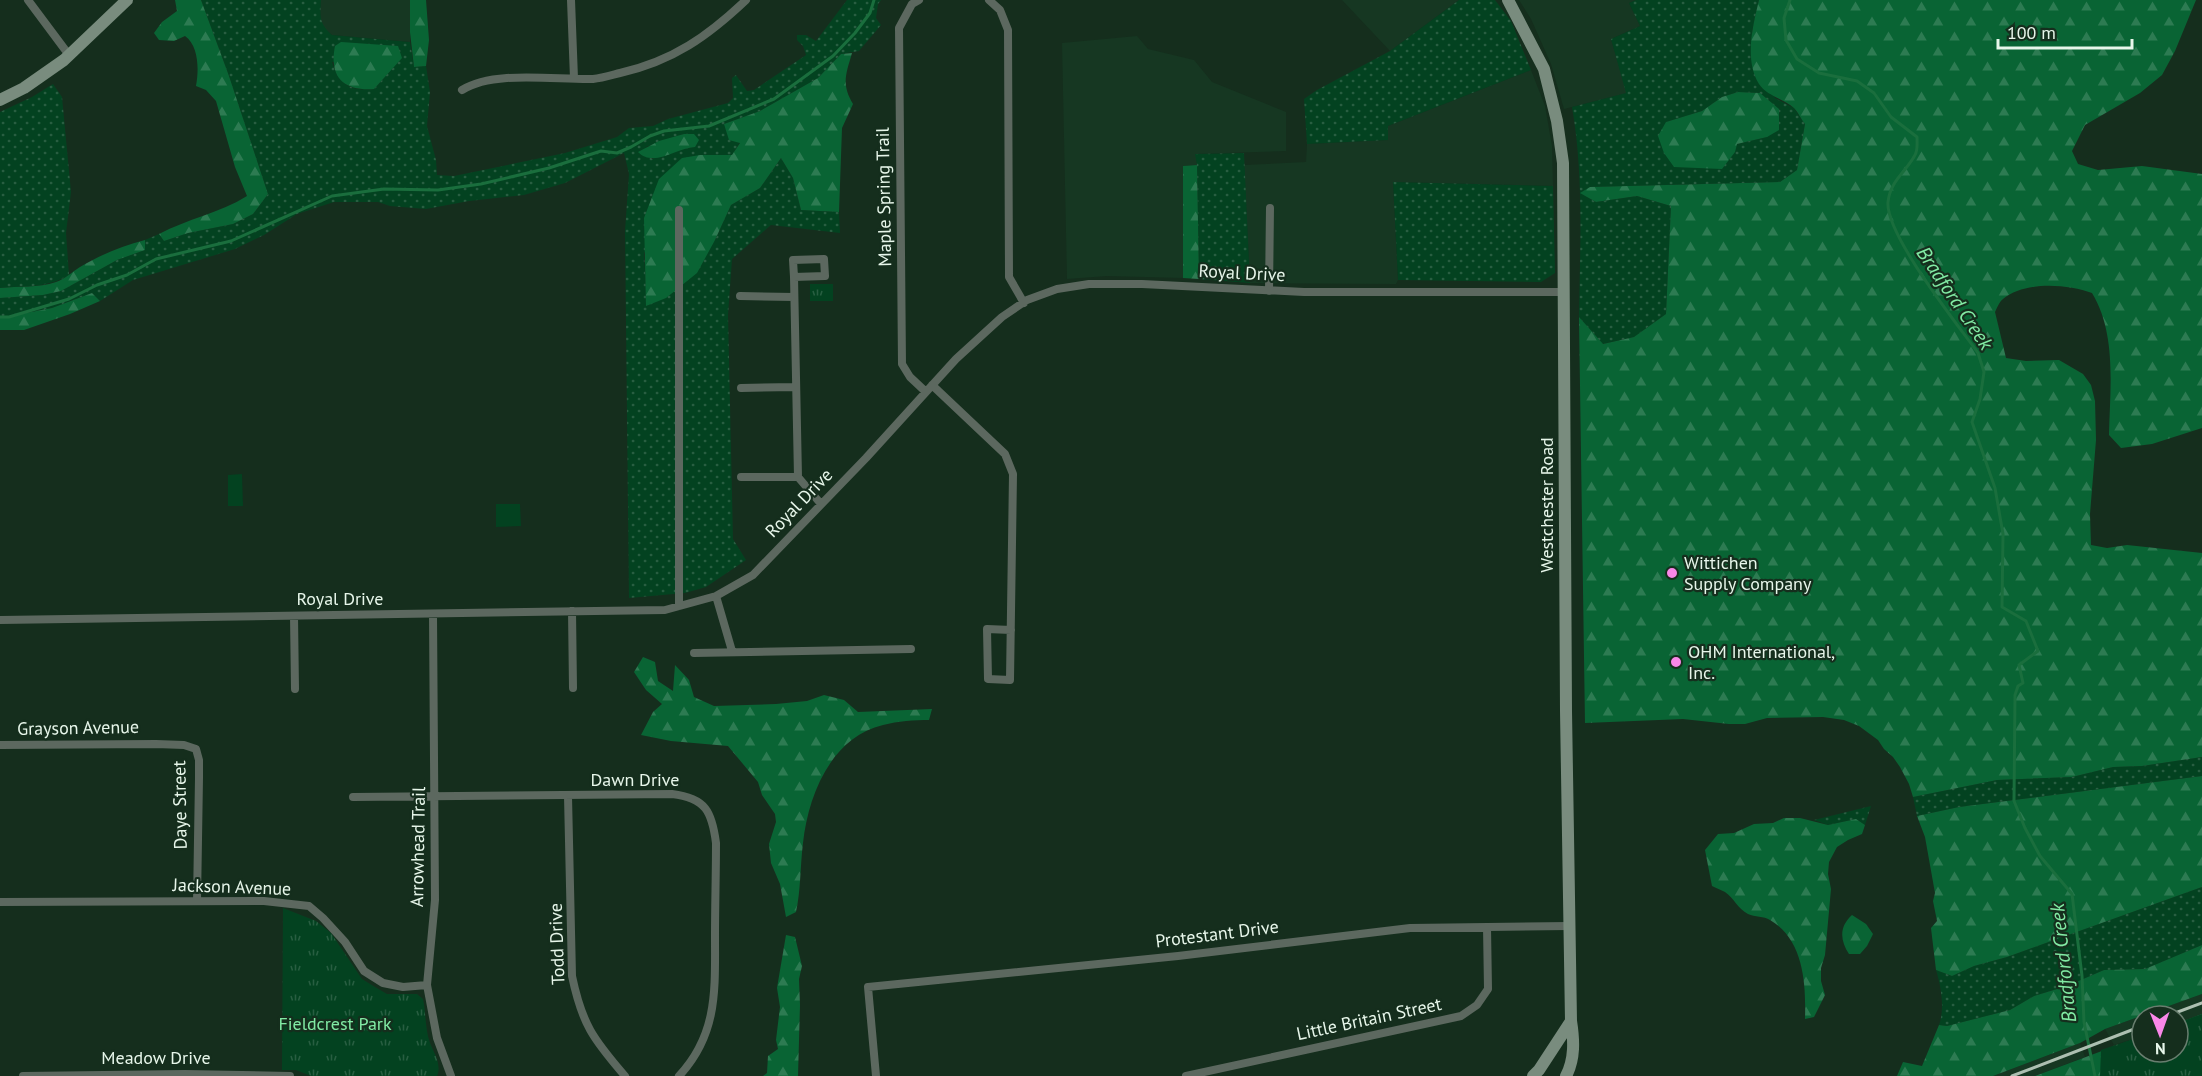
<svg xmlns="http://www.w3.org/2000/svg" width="2202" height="1076" viewBox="0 0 2202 1076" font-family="'PT Sans',sans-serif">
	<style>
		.built { fill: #163722 }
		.grass { fill: url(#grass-dots); fill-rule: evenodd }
		.forest { fill: url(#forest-firs) }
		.park { fill: url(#park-tufts) }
		.pitch { fill: #034220 }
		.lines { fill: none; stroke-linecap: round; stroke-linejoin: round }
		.stream { stroke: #1a6e3d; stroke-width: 3 }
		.street { stroke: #5c685f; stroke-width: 8 }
		.secondary { stroke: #798c7e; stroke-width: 12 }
		.rail { stroke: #adbfb1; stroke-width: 3 }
		.poi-dot { fill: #f987e8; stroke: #152e1d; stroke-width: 2 }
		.labels { text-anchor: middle; stroke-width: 4.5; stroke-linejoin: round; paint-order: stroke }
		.street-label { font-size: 18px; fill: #e7f6ea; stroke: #152e1d }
		.poi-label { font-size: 18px; fill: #e7f6ea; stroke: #152e1d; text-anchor: start }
		.park-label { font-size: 18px; fill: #81eaa4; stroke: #152e1d }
		.water-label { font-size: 20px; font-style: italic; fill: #82eba4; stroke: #152e1d }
	</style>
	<defs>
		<pattern id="grass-dots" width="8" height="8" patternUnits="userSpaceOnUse" patternTransform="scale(1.5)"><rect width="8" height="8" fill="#034220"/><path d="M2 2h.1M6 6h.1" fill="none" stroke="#285e41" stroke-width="1.8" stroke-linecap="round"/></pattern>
		<pattern id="forest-firs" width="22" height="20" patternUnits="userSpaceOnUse" patternTransform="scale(1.5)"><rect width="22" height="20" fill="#096434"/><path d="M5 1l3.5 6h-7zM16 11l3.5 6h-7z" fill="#2d7b52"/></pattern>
		<pattern id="park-tufts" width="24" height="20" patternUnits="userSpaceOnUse" patternTransform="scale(1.5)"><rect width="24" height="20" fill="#034220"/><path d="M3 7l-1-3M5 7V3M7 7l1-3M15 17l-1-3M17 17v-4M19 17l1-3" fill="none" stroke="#285e41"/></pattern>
	</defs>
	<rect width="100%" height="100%" fill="#152e1d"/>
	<path class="built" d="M321,0h89v42l-78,-7 -10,-8 -2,-15z
		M1342,0h117l-69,51z
		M1519,0h117l-7,3 11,23 -29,13 16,54 -63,16 -13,-45 -20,-45z
		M1137,36l11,13 46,11 18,22 74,30v39l-90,3 1,11 -14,1v112l-76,-2 -40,3 -5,-236z
		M1531,70l14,36 7,40 1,40 -160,-4 5,98 -2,4 -146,-1 -6,-118 62,-3 1,-18 81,-4v-14z
		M2202,994v20l-24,9v-7h-36v20l-28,9 -9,-16z
		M2080,1043l5,14 -50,19h-42z"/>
	<path class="grass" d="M201,0h120c-1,16 -2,24 11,35l78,7 4,25 12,-1 4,26 -3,34 9,34 1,15 17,1 111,-23 52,-16 12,-9 24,-2 15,-7 60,-16 5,-5 -1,-20 4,-3 11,16 7,-1 52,-35 -3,-9 -6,-6v-5h9l10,6 31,-41h34l-3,4 -2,14 5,7 -22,26 -18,3 -23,24 -58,33 -36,13 16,18 -8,14 -32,-1 -56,98 3,53 68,-66 16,-35 29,-17 21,-30 12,20 8,32 38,2 1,21 -69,-8 -39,34 -4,56 5,224 13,21 -40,27 -21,6 -56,5 -4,-367 4,-57 -5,-21 -59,30 -41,12 -55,6 -43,8 -36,-3 -12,-4h-44l-37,12 -33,21 -29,14 -102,31 -33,21 -8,-8 -40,15 -52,10v-20l43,-3 18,-4 56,-31 28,-10v-10l14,-6 5,7 24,-8 45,-9 20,-10 15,-20 -39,-118zM402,57l-28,32c-25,2 -34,-4 -42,-27zM684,134l11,13 -13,1 -30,11 -6,-12z
		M1459,0h36l16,21 20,49 -143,56v14l-81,4 -3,-45 13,-9 73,-39z
		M1636,0h123l-7,32v31l23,35 19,10 11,16 -8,46 -17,12 -190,5 -9,6 15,9 41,-6 34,10 -5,108 -32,23 -32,7 -23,-27c1,-70 5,-141 -7,-210l54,-14 -15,-54 29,-13 -11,-23zM1738,92l22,1 7,44 -30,7 -71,-22 36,-11 20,-14z
		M53,84l9,13 9,95 -5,41 3,42c-24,14 -43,10 -69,13v-176l32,-15z
		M1244,153l6,130 -51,-4 -2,-114 -2,-11z
		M1393,182l160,4 2,87 -14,9 -143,-2z
		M2202,757v19l-243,31 -42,9 -4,-19 84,-17 75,-3 41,-10 29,-1z
		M1871,806l-6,19 -9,-6 -28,6 -14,-5z
		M2202,887v58l-57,24 -41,1 -37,16 -33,10 -24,14 -63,16 -8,-1c6,-16 2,-39 -3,-55l16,6 22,-10 33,-9z"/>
	<path class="forest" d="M175,0h26l28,76 39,118 -15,20 -20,10 -45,9 -24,8 -5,-7c28,-15 61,-21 88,-38l-12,-29 -19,-66 -10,-11 -10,-4c3,-16 3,-40 -11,-50l-11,5 -15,-1 -5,-7 8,-11 15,-11z
		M410,0h16l3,40 -3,26 -12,1 -4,-35z
		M1759,0h437l-21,51 -13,24 -22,18 -55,32 -13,26 6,13 20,6 44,-4 60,8v254l-50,16 -31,4 -12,-13c1,-46 8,-101 -17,-142 -25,-9 -67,-12 -89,6 -4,3 -6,9 -8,13l11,46 20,3 33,-1 24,14 8,11 4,16 1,39 -6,74 1,31 16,3 20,-3 75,8v204l-60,9 -29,1 -41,10 -75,3 -84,17 -4,-13 -9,-17 -7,-10 -9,-8 -6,-9 -19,-14 -15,-6 -21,-3 -56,1 -22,6h-16l-46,-5 -98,4 -6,-406 24,27 31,-7 32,-23 5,-108 -34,-10 -41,6 -16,-9 10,-6 190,-5 17,-12 8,-46c-4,-5 -7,-12 -11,-16 -10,-9 -27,-12 -35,-24 -15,-24 -6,-59 0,-84z
		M341,42l57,4 4,12 -28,31c-31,2 -45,-12 -39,-43z
		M852,53c-6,21 -11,31 1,51l-11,24 -3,84 -38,-2 -8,-32 -12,-20 -21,30 -29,17 -16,35 -18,33 -31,25 -20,8 -2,-88 15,-39 23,-21 18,-3h32l8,-12 -11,-3 -5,-16 36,-13 58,-33 23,-24z
		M1738,92l22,1 19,16v21l-12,7 -30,7 -2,8 -13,17 -48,-2 -10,-14 -6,-17 8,-14 36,-11 20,-14z
		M684,134h10l5,6 -4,7c-19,1 -41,21 -57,5l21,-11z
		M1197,165l2,114 -16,-1v-112z
		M145,240v10l-28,10 -56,31 -18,4 -43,3v-10c19,-2 38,0 56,-6 9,-3 16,-10 24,-15 20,-12 42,-21 65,-27z
		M92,293l8,8 -30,13 -46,16h-24v-12l52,-10z
		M643,657l12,5 3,19 15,10 2,-26 14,15 5,17 20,9 62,-2 31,-3 17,-6 20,5 14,12 74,-3 -3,11c-15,0 -31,1 -46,5 -52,12 -75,71 -80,118 -3,24 -2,46 -7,69l-10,5 -6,-33 -9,-21 -2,-19 7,-22 -1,-8 -13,-19 -4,-13 -30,-36 -57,-5 -30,-6 12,-23 9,-8 -16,-14 -12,-18z
		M2202,776v111l-195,70 -33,9 -22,10 -16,-6 -5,-42 6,-7 -4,-20 2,-8 -10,-56 -8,-21 42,-9z
		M1784,818h16l28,7 28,-6 9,6 -3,9 -14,6 -11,7 -8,15 -1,12 3,15 -6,66 -4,13v13l4,14 -11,22 -9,2c1,-35 -1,-79 -35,-99 -6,-4 -15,-3 -22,-6 -10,-5 -14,-16 -23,-22 -4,-2 -9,-4 -13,-6l-7,-36 13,-16 16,-1 20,-9 19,-1z
		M1852,915l14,9 7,10 -6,12 -7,8h-11c-9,-14 -10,-27 3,-39z
		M786,935l9,2 7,29 -3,13 1,26 -2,71h-35l4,-3 1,-17 10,-7 -2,-9 4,-33 -3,-19z
		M2202,945v49l-97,35 -25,14 -87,33h-96l6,-14 19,4 17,-41 8,1 63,-16 24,-14 33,-10 37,-16 41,-1z
		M2202,1014l-8,62h-159l107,-40v16h36v-29z"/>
	<path class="park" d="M810,284h23v17h-23z
		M283,908l33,13 15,12 31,46 13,8 12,7h30l6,5c3,14 2,30 7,44 4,10 12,22 7,33h-126l-15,-6h-14z
		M2202,1014v62h-102l1,-26 41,-14v16h36v-29z"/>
	<path class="pitch" d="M242,474l1,32h-15v-31z
		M496,504h24l1,22 -25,1z"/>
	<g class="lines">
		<path class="stream" d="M1790,0l-6,18 2,22 11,19 22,14 38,8 17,12 17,24 26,20c0,5 1,13 -2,18 -9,17 -25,26 -27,47 -3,32 70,123 90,151l6,19 -4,27 -8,23 23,66 8,46 -1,73 24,14 12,30 -19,14 4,18 -5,3 -3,9 -1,106 11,27 15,28 32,38 10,82 2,46 11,54
			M0,317h9l60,-18 28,-14 30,-10 29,-16 75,-18 101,-45 52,-7 54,1 43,-6 68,-16 52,-17 16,2 14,-6 19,-11 14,-5 45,-5 65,-27 59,-43 22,-23 15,-20 4,-13"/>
		<path class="street" d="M28,0l41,55
			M571,0l3,78
			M919,0l-7,4 -13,24 3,336 8,13 16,15
			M989,0l11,10 8,20 1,247 15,26
			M462,90c32,-20 93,-10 131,-11 9,-1 19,-4 27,-6 53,-12 88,-37 126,-73
			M679,210v396
			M824,259l1,17 -31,1 -1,-17z
			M794,277l4,200
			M1269,291l1,-83
			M740,296l54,1
			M932,385l73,69 8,20 -3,206 -22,-1 -1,-50 24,1
			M741,388l55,-1
			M741,477h57l23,27
			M716,596l16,55
			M572,611l1,77
			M433,615l2,285 -8,85 10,53 14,38
			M294,616l1,73
			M0,620l665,-10 51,-14 37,-21 113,-117 90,-99 46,-42 25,-17 30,-11 32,-5h53l162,8h259
			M694,653l217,-4
			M0,745l156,-1 28,1 12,4 3,11v18l-2,123
			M568,796l4,180c10,48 21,63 53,100
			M353,797l319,-3c34,4 40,18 44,49 0,31 -1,62 -1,93 0,54 3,98 -36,140
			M0,902l264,-1 45,5 14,12 22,24 19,29 19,12 20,4 24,-2
			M23,1076l162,-2 105,2
			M876,1076l-8,-89 310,-31 232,-28 159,-2
			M1186,1076l275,-60 16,-11 11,-16 -1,-62"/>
		<path class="secondary" d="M1508,0l36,69 13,52 6,42 3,548 5,310c3,19 4,38 -5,55
			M0,100l24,-12 40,-28 63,-60
			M1533,1076l6,-6 32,-49"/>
		<path class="rail" d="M2167,1016l35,-13
			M2012,1076l130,-50"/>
	</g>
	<g class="poi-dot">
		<circle cx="1672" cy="573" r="6"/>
		<circle cx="1676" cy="662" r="6"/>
	</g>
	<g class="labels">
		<g class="street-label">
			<text transform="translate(884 197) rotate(-91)" y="6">Maple Spring Trail</text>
			<text transform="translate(1242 273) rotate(3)" y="6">Royal Drive</text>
			<text transform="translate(799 503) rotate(-46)" y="6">Royal Drive</text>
			<text transform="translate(1547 505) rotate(-90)" y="6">Westchester Road</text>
			<text x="340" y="605">Royal Drive</text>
			<text transform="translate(78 728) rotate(-1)" y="6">Grayson Avenue</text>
			<text x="635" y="786">Dawn Drive</text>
			<text transform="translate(180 805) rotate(-91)" y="6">Daye Street</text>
			<text transform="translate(418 847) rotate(-89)" y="6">Arrowhead Trail</text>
			<text transform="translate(232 887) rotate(2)" y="6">Jackson Avenue</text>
			<text transform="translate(1217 934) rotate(-7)" y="6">Protestant Drive</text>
			<text transform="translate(557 944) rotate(-92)" y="6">Todd Drive</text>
			<text transform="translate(1369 1019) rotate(-12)" y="6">Little Britain Street</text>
			<text x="156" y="1064">Meadow Drive</text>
		</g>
		<g class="poi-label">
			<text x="1684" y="569">Wittichen<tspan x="1684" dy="21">Supply Company</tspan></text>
			<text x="1688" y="658">OHM International,<tspan x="1688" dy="21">Inc.</tspan></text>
		</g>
		<g class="park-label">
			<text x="335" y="1030">Fieldcrest Park</text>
		</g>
		<g class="water-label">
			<text transform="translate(1955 298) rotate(56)" y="7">Bradford Creek</text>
			<text transform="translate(2063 963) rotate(-96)" y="7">Bradford Creek</text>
		</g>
	</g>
	<g transform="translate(2160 1034) rotate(179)"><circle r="28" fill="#152e1d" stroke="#697e6f" stroke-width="1.5"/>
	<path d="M0-4.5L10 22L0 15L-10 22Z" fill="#f987e8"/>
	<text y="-9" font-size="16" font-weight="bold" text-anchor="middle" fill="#e7f6ea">N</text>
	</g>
	<path d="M1998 39v9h134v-9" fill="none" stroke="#e7f6ea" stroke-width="3"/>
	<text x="2007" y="39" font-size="18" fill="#e7f6ea" stroke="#152e1d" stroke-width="4.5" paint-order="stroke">100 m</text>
</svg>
